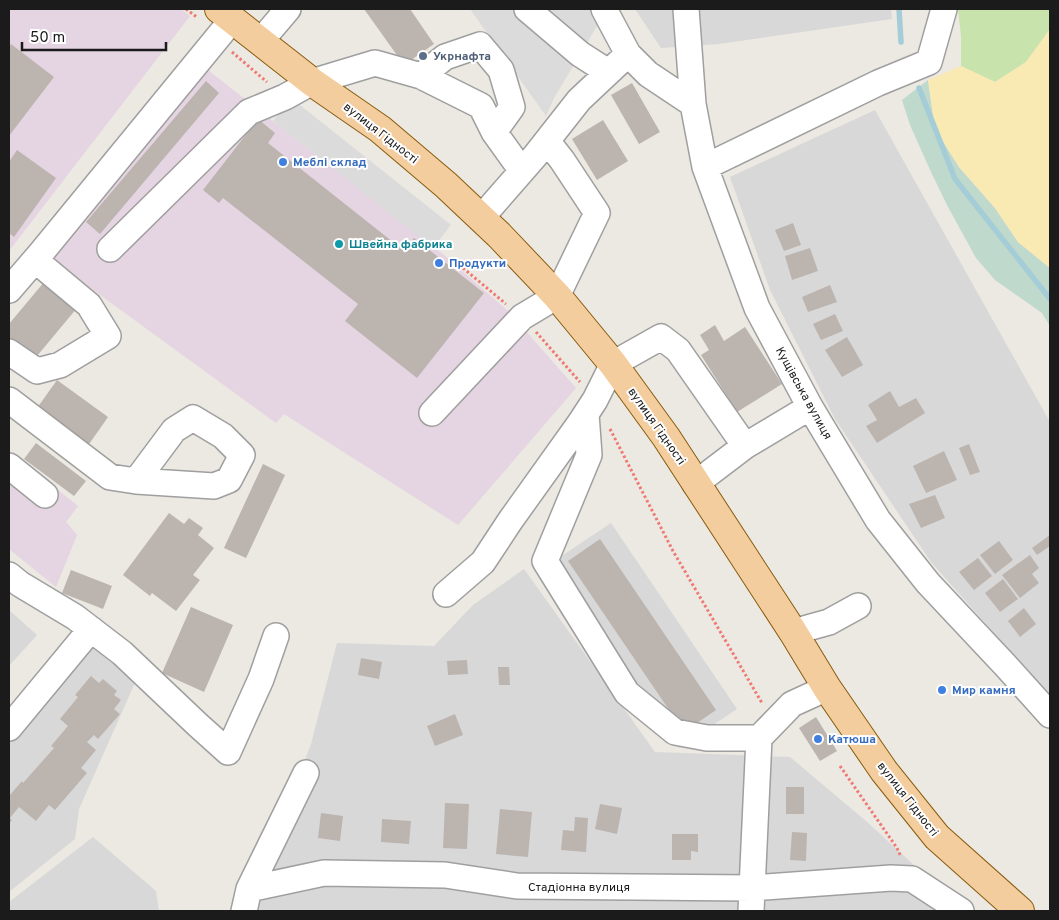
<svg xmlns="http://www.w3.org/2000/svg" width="1059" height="920" viewBox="0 0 1059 920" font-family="Overpass,sans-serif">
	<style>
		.residential { fill: #d9d8d8 }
		.industrial { fill: #e5d4e2 }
		.grass { fill: #c8e3ab }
		.wetland { fill: #c0d9cd }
		.sand { fill: #f9e9b3 }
		.parking { fill: #dbdbdb }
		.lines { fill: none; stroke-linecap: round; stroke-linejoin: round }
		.stream { stroke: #a5cdd7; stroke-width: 5.5 }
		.building { fill: #bcb4af }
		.minor-casing { stroke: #9f9f9f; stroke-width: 28 }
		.major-casing { stroke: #875b0b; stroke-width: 30 }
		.path { stroke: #ee7a71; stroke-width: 3; stroke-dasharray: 2.5 2.5; stroke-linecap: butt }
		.minor { stroke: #fff; stroke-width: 25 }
		.major { stroke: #f4cd9f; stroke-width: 28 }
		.service-dot { fill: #5c6f8a; stroke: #fff; stroke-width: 2 }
		.shop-dot { fill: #3f7fe0; stroke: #fff; stroke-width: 2 }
		.culture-dot { fill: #0f9aa8; stroke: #fff; stroke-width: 2 }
		.labels { text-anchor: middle; stroke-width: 4; stroke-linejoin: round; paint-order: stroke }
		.service-label { font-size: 12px; font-weight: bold; fill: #4e5e75; stroke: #fff; text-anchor: start }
		.street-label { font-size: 12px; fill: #1b1b1b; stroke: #fff }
		.shop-label { font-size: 12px; font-weight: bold; fill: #366cbe; stroke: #fff; text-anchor: start }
		.culture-label { font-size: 12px; font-weight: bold; fill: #0d838f; stroke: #fff; text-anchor: start }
	</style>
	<rect width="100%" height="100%" fill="#ece8e2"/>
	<path class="residential" d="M635,9h256l1,10 -173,25 -58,4z
		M875,110l175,312v274l-119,-134 -96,-143 -65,-129 -40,-113z
		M611,523l126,186 -58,39 -125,-187z
		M524,569l131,183 135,5 76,64 98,90h-714l15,-47 46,-120 26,-101 97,3 39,-41z
		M9,610l28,25 -28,31z
		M90,637l48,39 -59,133 -4,30 -66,53v-159z
		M93,837l63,54 3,20h-150v-9z"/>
	<path class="industrial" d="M9,9h172l9,7 -181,235z
		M204,67l240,188 64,56 68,77 -118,137 -174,-111 -8,9 -228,-166z
		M9,451l69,55 -12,16 11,13 -21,52 -47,-38z"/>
	<path class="grass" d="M958,9h92v20l-24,33 -31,20 -34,-16v-30z"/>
	<path class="wetland" d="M928,80l7,49 24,38 36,41 23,34 32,26v58l-8,-13 -47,-33 -19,-22 -28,-51 -17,-35 -21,-47 -8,-25z"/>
	<path class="sand" d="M1050,29v239l-32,-26 -23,-34 -36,-41 -24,-38 -7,-49 33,-14 34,16 31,-20z"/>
	<path class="parking" d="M470,9h122l8,12 -46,77 -8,18z
		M291,98l160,127 -18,23 -160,-127z"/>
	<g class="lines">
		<path class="stream" d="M899,9l2,33
			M919,88l36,91 95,120"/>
	</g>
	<path class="building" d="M364,9h46l24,35 -30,21z
		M11,44l43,33 -45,59v-88z
		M206,81l13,12 -119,141 -14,-12z
		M632,83l28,49 -21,12 -28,-49z
		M258,119l17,14 -7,10 135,107 11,-12 70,55 -67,85 -72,-57 13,-17 -135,-106 -4,5 -16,-13z
		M603,120l25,41 -31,19 -25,-41z
		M17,150l39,28 -42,59 -5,-4v-71z
		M793,223l8,22 -17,6 -9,-21z
		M810,248l8,23 -26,9 -7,-24z
		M45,281l32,27 -45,54 -23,-19v-19z
		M830,285l7,17 -29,10 -6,-15z
		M835,314l8,17 -22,9 -8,-16z
		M715,325l9,16 21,-14 37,57 -45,28 -36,-57 8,-5 -9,-15z
		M847,337l16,28 -21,12 -17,-27z
		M57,380l51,37 -21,30 -52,-36z
		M890,391l9,16 17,-9 9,15 -48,30 -11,-17 11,-6 -9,-15z
		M36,443l50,38 -12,15 -50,-37z
		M969,444l11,28 -10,3 -11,-27z
		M944,451l13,29 -31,13 -13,-27z
		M263,464l22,11 -39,83 -22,-10z
		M935,495l10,23 -24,10 -12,-24z
		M169,513l15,11 5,-6 14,10 -5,7 16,13 -21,27 7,5 -24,31 -24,-18 -2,3 -27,-21z
		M1050,535v11l-13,9 -5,-7z
		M600,539l116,171 -32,22 -116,-171z
		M999,541l14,19 -18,14 -15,-19z
		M1030,555l9,13 -7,6 7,9 -19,15 -18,-23z
		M978,558l14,18 -18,14 -15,-18z
		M71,570l41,16 -9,23 -41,-16z
		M1003,579l15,20 -18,13 -15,-19z
		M191,607l42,18 -29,67 -42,-19z
		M1024,608l12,16 -16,13 -12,-16z
		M361,658l21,4 -3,17 -21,-4z
		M467,660l1,14 -20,1 -1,-14z
		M498,667h11l1,18h-11z
		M91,676l8,7 4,-4 14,12 -3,4 7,5 -7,9 6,5 -22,25 -4,-4 -7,7 9,8 -15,18 6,5 -32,37 -6,-5 -13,16 -17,-14 -9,11 2,2 -3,4v-28l13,-15 1,2 31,-35 -3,-2 17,-20 -8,-7 18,-22 -3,-2z
		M455,714l8,21 -28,11 -8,-20z
		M816,717l21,34 -17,10 -21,-33z
		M786,787h18v27h-18z
		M445,803l24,1 -2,45 -24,-1z
		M600,804l22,4 -5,26 -22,-5z
		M500,809l32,3 -4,45 -32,-3z
		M321,813l22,3 -3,25 -22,-3z
		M575,817l13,1 -2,34 -25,-2 2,-20 11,1z
		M382,819l29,2 -2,23 -28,-2z
		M792,832l15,1 -1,28 -16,-1z
		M672,834h26v18l-7,-1v9h-19z"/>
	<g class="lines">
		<defs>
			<path id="minor" d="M527,9l53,45 28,18
				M604,9l24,45
				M686,9l7,95 12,63 52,141 53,99 68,113 50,63 78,83 44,49
				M260,42l28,-33
				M421,76l24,-19 35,-12 21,25 11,37 -18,25
				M705,167l173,-84 51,-21 15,-53
				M481,218l54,-62 44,-56 49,-46 20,20 45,30
				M110,249l139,-137 36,-15 27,-15 63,-19 46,13 60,30 13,26 28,39
				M9,290l32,-37 191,-233
				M9,352l28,19 23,-6 48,-29 -19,-31 -54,-45
				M9,400l101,77 26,4 78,5 15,-6 13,-25 -19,-19 -30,-18 -19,12 -38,51
				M432,413l90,-96 35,-21 40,-83 -35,-53 -15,-19
				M586,414l3,41 -44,106 82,132 48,39 32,6h52
				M745,446l65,-39
				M9,466l36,29
				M9,575l11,9 55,33 47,36 76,72 30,27 33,-73 15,-43
				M446,594l37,-32 27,-41 70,-98 15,-23 18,-36 48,-27 17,13 67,96 -50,38
				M793,632l36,-10 29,-16
				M9,728l82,-99
				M249,889l75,-16 121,2 72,11 235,2 139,-10 21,1 49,32
				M244,911l5,-22 57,-116
				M751,911l8,-173 33,-34 35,-16"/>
			<path id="major" d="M219,9l93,73 68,47 66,56 53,50 58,61 56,68 53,73 127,195 34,56 57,83 53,66 83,74"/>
		</defs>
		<use href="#minor" class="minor-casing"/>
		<use href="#major" class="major-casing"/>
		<path class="path" d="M186,9l12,9
			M232,52l35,30
			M463,268l43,36
			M536,332l44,50
			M610,429l63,122 89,152
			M840,766l57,82 4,9"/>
		<use href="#minor" class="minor"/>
		<use href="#major" class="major"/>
	</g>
	<circle class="service-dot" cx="423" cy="56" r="5"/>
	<g class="shop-dot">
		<circle cx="283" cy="162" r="5"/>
		<circle cx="439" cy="263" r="5"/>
		<circle cx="942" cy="690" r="5"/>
		<circle cx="818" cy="739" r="5"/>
	</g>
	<circle class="culture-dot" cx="339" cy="244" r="5"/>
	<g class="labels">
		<g class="service-label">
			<text x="433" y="60">Укрнафта</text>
		</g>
		<g class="street-label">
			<text transform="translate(381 133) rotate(38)" y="4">вулиця Гідності</text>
			<text transform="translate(804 393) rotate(61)" y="4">Кущівська вулиця</text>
			<text transform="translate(657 426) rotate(55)" y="4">вулиця Гідності</text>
			<text transform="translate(908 799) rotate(52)" y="4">вулиця Гідності</text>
			<text x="579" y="891">Стадіонна вулиця</text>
		</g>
		<g class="shop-label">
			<text x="293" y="166">Меблі склад</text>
			<text x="449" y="267">Продукти</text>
			<text x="952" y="694">Мир камня</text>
			<text x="828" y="743">Катюша</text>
		</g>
		<g class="culture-label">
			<text x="349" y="248">Швейна фабрика</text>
		</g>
	</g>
	<rect width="1059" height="920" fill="none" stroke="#1b1b1b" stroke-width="20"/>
	<path d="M22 42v8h144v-8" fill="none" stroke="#1b1b1b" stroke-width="2.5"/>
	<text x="30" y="42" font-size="15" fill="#1b1b1b" stroke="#ffffff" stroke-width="4" paint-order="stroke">50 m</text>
</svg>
